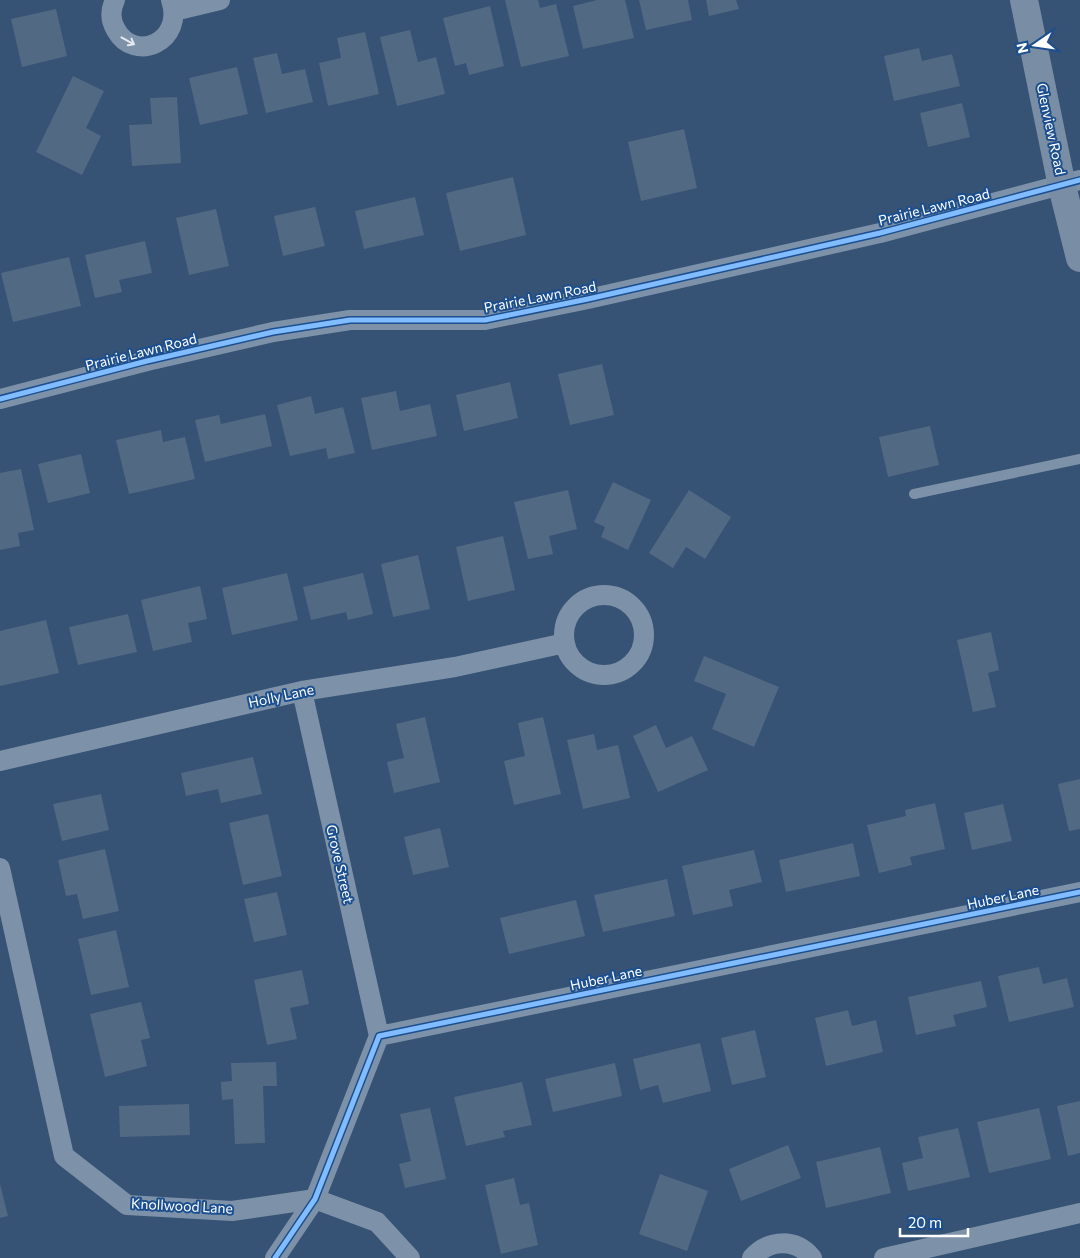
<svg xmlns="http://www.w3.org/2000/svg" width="1080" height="1258" viewBox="0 0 1080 1258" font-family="Commissioner,sans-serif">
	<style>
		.building { fill: #526984 }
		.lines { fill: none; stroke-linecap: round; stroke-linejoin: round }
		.lane { stroke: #7d92a8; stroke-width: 10 }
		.street { stroke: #7d92a8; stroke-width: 20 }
		.secondary { stroke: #798da4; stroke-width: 28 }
		.cycleway-casing { stroke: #1b4f8f; stroke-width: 8 }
		.cycleway { stroke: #80bcff; stroke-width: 5 }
		.oneway { stroke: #e5e9ee }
		.labels { text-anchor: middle; stroke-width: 4; stroke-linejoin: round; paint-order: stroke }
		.street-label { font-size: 14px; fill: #fff; stroke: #1b4f8f }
	</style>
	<rect width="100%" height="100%" fill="#365274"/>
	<path class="building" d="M505,0h33l2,8 16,-4 13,52 -48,11z
		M597,0h28l9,38 -51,11 -10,-43z
		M639,0h49l4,20 -46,10z
		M706,0h30l3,9 -30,7z
		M490,6l14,60 -35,9 -3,-12 -11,3 -12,-48z
		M56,9l11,47 -45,11 -11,-48z
		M410,30l8,32 18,-5 9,37 -48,12 -17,-69z
		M365,32l14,62 -51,12 -9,-43 22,-5 -4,-20z
		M919,48l3,13 30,-7 8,32 -66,15 -10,-45z
		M277,53l5,21 23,-5 8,33 -47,11 -13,-55z
		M237,67l11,47 -48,11 -11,-47z
		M73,76l31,15 -18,37 15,8 -19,39 -46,-23z
		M177,97l4,66 -49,3 -3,-41 23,-1 -2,-26z
		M962,103l8,34 -42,10 -8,-34z
		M684,129l13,59 -56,13 -13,-59z
		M513,177l13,58 -66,16 -14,-58z
		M415,197l9,38 -60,14 -9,-38z
		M315,207l10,39 -42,10 -9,-40z
		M216,209l13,57 -40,9 -13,-57z
		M145,241l7,32 -33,7 3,12 -27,6 -10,-43z
		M69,257l12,49 -68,16 -12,-49z
		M602,364l12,51 -44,10 -12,-51z
		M510,382l8,36 -54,13 -8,-36z
		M396,391l4,20 30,-7 7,32 -65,14 -11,-52z
		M311,396l4,18 28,-7 12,46 -27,6 -2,-11 -36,8 -13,-51z
		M265,414l7,32 -67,16 -10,-42 24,-5 2,9z
		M930,426l9,39 -51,12 -9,-40z
		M161,430l2,12 22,-5 10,42 -66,15 -13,-54z
		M81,454l9,39 -42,10 -10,-39z
		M21,469l13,61 -16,3 2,13 -20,4v-77z
		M613,482l38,18 -23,50 -27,-13 4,-10 -11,-5z
		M568,490l9,39 -28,7 4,18 -25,5 -14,-57z
		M689,490l42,27 -26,42 -19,-12 -13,21 -24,-15z
		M503,536l12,54 -47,11 -12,-54z
		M418,555l12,54 -37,8 -12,-53z
		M287,573l11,47 -66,15 -10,-47z
		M363,573l10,41 -25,6 -2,-8 -35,8 -8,-33z
		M200,586l7,33 -19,4 4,19 -39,9 -12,-51z
		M128,614l9,38 -59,13 -9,-38z
		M46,620l13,53 -59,13v-55z
		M991,632l8,38 -11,3 8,34 -23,5 -16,-72z
		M704,656l75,31 -25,60 -42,-18 14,-35 -32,-13z
		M425,717l15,65 -46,11 -7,-31 17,-4 -8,-34z
		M543,717l18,77 -47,11 -10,-44 21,-5 -7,-33z
		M656,725l10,23 26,-12 16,34 -50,22 -25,-56z
		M594,734l3,16 21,-5 12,53 -47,11 -16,-69z
		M253,757l9,37 -41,9 -3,-14 -32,7 -5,-23z
		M1080,779v50l-11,2 -11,-47z
		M101,794l8,36 -47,11 -9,-37z
		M935,803l10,46 -35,8 2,8 -33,8 -12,-48 39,-9 -1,-6z
		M1003,804l9,37 -40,9 -8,-37z
		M268,814l14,62 -39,9 -14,-62z
		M440,828l9,39 -36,8 -9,-38z
		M853,843l7,33 -74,16 -7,-32z
		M105,849l14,62 -36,8 -6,-25 -11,2 -8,-36z
		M754,850l8,32 -33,8 4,16 -40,9 -11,-49z
		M667,879l8,37 -72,16 -9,-37z
		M277,892l10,43 -33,7 -10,-43z
		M576,900l9,36 -76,18 -9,-36z
		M116,930l13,57 -38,8 -13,-56z
		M1039,967l4,17 24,-6 7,29 -65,15 -11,-46z
		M302,970l7,34 -19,4 7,31 -30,6 -13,-65z
		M981,981l6,26 -34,8 3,11 -40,9 -8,-38z
		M141,1002l9,36 -9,2 6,26 -42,11 -15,-63z
		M848,1010l4,16 24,-6 7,32 -57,14 -11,-48z
		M755,1030l11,47 -34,8 -11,-47z
		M700,1043l11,48 -48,12 -5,-18 -18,5 -7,-31z
		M276,1062l1,24h-14l2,57 -30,1 -2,-45 -11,1 -1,-18 11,-1 -1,-18z
		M615,1063l7,33 -69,16 -8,-33z
		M522,1082l10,43 -29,6 2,6 -39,9 -12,-49z
		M1080,1101v52l-12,3 -11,-50z
		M189,1104l1,31 -70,2 -1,-31z
		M430,1108l16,71 -41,9 -6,-24 12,-3 -11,-47z
		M1039,1108l12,51 -62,14 -12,-51z
		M958,1128l12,49 -62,14 -6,-28 21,-5 -5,-21z
		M788,1145l13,33 -60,23 -12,-32z
		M880,1147l11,46 -65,15 -10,-46z
		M660,1174l48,17 -21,60 -48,-17z
		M514,1178l6,27 9,-2 9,42 -37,9 -16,-69z
		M0,1184l8,32 -8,2z"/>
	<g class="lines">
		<path class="lane" d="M914,494l166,-35"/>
		<path class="street" d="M115,0c-5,10 -5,20 1,30 19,34 69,11 55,-30
			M174,11l46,-11
			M0,399l147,-38 126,-29 77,-12h135l103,-21 292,-66 200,-53
			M564 635a40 40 0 1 1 80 0a40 40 0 1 1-80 0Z
			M302,691l77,345
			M0,761l302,-70 153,-24 110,-24
			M0,868l64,288 63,49 105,6 83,-12 62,23 33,36
			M275,1258l40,-59 64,-163 701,-144
			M752,1258c17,-19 44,-20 60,0
			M884,1258l196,-45"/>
		<path class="secondary" d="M1024,0l38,186 18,72"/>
		<defs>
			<path id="cycleway" d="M0,399l147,-38 126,-29 77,-12h135l103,-21 292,-66 200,-53
				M275,1258l40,-59 64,-163 701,-144"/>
		</defs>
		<use href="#cycleway" class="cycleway-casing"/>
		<use href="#cycleway" class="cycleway"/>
	</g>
	<defs><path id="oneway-shaft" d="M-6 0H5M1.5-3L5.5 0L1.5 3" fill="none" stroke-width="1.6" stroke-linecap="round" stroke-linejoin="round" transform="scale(1.25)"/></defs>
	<use class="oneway" href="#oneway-shaft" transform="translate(128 41) rotate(29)"/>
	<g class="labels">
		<g class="street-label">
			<text transform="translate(1051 129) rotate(78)" y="5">Glenview Road</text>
			<text transform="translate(934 207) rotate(-14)" y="5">Prairie Lawn Road</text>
			<text transform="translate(540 297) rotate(-11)" y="5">Prairie Lawn Road</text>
			<text transform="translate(141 352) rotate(-14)" y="5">Prairie Lawn Road</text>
			<text transform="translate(281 696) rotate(-12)" y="5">Holly Lane</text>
			<text transform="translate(340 864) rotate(77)" y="5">Grove Street</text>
			<text transform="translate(1003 897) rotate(-12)" y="5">Huber Lane</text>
			<text transform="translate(606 978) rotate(-12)" y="5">Huber Lane</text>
			<text transform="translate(182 1206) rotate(3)" y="5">Knollwood Lane</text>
		</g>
	</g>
	<g transform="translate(1035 45) rotate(257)" stroke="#1b4f8f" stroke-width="4" paint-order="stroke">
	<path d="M0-4L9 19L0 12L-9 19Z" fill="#ffffff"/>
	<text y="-8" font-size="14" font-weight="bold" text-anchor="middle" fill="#ffffff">N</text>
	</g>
	<path d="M900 1228v8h68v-8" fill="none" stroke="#ffffff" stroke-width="2.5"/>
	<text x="908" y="1228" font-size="15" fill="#ffffff" stroke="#1b4f8f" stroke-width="4" paint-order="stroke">20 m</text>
</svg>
